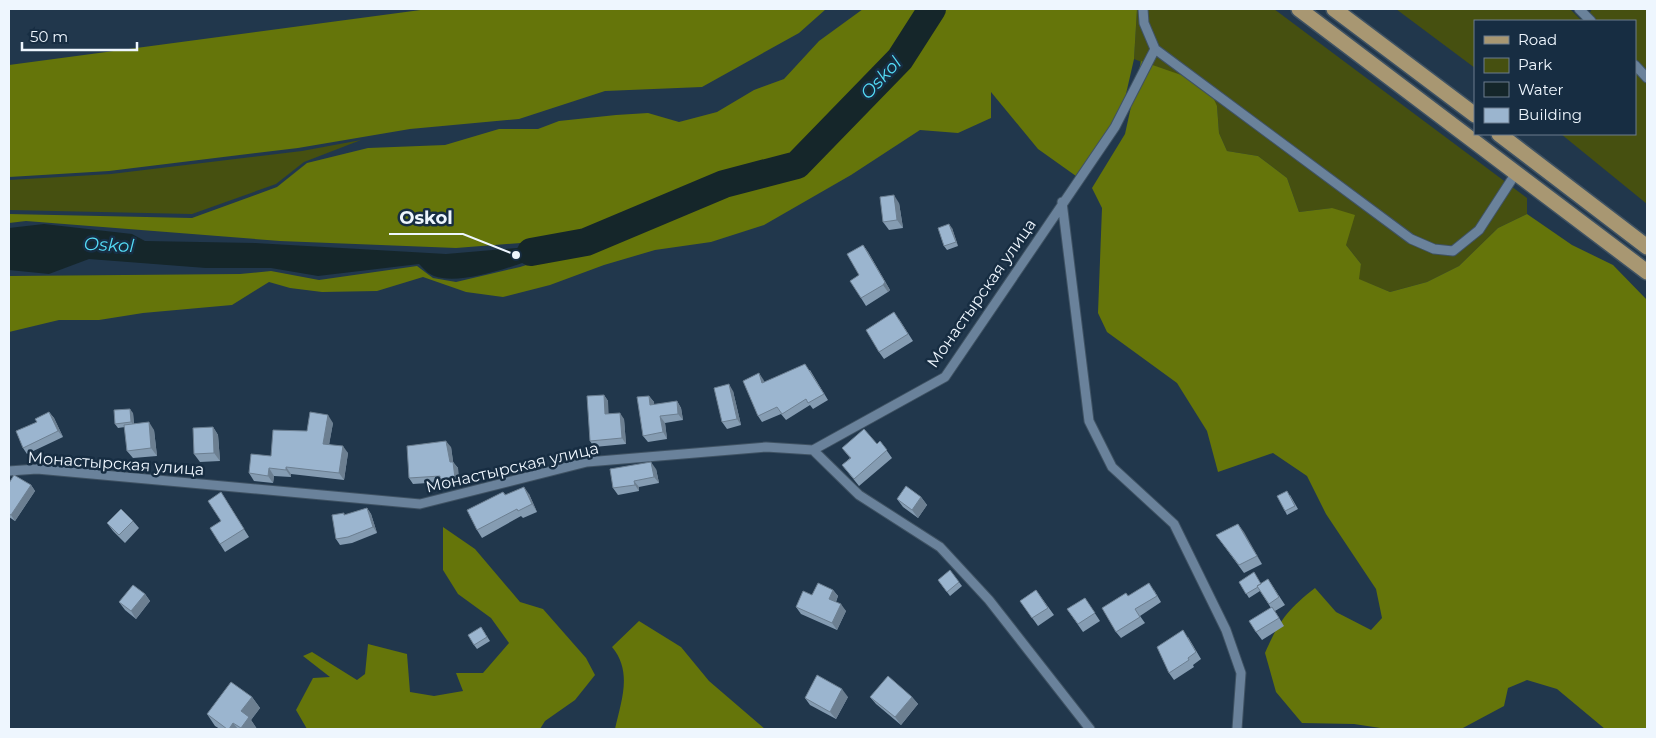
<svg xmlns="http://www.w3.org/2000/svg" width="1656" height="738" viewBox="0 0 1656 738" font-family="Montserrat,sans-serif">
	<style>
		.green { fill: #465010 }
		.forest { fill: #65750a }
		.water { fill: #15262a }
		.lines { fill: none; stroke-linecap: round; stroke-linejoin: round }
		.river { stroke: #15262a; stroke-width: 28 }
		.lane-casing { stroke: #3f5263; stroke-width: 11 }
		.primary-casing { stroke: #3f5263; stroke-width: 18 }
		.lane { stroke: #6a829b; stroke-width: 9 }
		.primary { stroke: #a89772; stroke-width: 15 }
		.wall { fill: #859cb2 }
		.shaded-wall { fill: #6c7f91 }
		.building { fill: #9bb5cf; stroke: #6c7f91 }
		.labels { text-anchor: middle; stroke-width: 5; stroke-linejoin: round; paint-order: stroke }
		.street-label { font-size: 16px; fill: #eef6fe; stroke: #172d42 }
		.water-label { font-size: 18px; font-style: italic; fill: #54dbf6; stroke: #172d42 }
		.leader { fill: none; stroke: #eef6fe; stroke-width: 2 }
		.callout-dot { fill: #eef6fe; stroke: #172d42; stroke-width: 2 }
		.callout-label { font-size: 18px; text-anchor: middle; font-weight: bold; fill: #eef6fe; stroke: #172d42; stroke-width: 5; stroke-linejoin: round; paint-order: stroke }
	</style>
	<rect width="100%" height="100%" fill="#21374c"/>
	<path class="green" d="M1137,9h137l253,189v16l-29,14 -39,38 -32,16 -37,10 -32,-13 3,-15 -15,-19 -14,-37 -33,4 -12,-34 -29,-22 -31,-5 -8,-18 -2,-27 -55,-36 -28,-11z
		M1396,9h174l12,12h-107v47z
		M1592,9h55v195l-86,-70h74v-113h-50z
		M361,140l-57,22 -28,22 -84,30 -183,-4v-30l102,-6 191,-23z"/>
	<path class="forest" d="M428,9h398l-27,24 -97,54 -97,4 -86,28 -109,10 -112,19 -189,23 -100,6v-112z
		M863,9h55l-32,51 -94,98 -67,17 -126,54 -65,13 -78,6 -176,-7 -254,-20 -17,2v-9l183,4 85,-31 30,-24 61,-15 77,-3 54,-16h39l21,-8 57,-6 32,-2 31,9 38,-10 37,-22 30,-11 35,-38z
		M936,9h201l-3,50 -16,70 -35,52 -45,-32 -47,-57v26l-33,15 -38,-3 -69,45 -87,50 -53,17 -56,8 -51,15 -54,20 -47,12 -37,-5 -43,-15 -46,14 -55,1 -32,-4 -21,-6 -37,23 -89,8 -44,7h-40l-50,12v-56l231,-2 31,-3 48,9 98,-14 16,12 23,4 64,-15 68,-21 138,-55 74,-22 104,-107z
		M1141,61l66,23 10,22 2,27 8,18 31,5 29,22 12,34 33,-4 23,7 -9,30 15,19 -2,15 31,13 37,-10 32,-16 39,-38 29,-14 45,31 41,20 34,35v429h-42l-48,-40 -30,-9 -19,8 -4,18 -43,23h-74l-33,-5 -52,-1 -26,-31 -11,-39c14,-32 22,-43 50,-65l21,24 35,18 11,-12 -6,-29 -50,-75 -19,-38 -34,-23 -55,19 -11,-41 -30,-48 -70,-51 -9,-19 4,-105 -10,-20 33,-54z
		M443,527l32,22 45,53 23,7 43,49 9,17 -20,25 -30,21 -5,8h-233l-11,-19 17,-32 17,-1 -27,-21 9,-4 45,28 8,-6 3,-30 39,10 3,38 24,4 29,-5 -7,-18h27l26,-30 -18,-25 -33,-24 -15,-24z
		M639,621l42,26 28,34 56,48h-150c6,-28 18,-57 -3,-82z"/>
	<path class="water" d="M44,224l88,10 13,7 110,2 191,11 128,-11c-33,13 -107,45 -140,33 -6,-2 -11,-8 -15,-12l-101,12 -47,-8h-65l-117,-9 -40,15 -40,-4v-42z"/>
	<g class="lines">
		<path class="river" d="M531,252l55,-10 138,-58 73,-19 103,-106 32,-50"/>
		<defs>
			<path id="lane" d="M1579,9l12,12
				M1155,49l256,190 23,10 19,2 26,-21 37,-57
				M1635,65l12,13
				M1062,202l27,219 23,46 62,57 52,106 15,43 -4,56
				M813,450l46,45 81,52 49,53 101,129
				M9,471l28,-2 383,35 167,-42 179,-15 47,3 132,-73 170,-250 40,-78 -11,-26 -1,-14"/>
			<path id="primary" d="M1299,9l348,263
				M1334,9l141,106
				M1499,134l148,113"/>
		</defs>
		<use href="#lane" class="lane-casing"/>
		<use href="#primary" class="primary-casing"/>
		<use href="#lane" class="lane"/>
		<use href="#primary" class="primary"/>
	</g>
	<path class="wall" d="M899,203l4,25 -14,2 -6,-8z
		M952,228l6,18 -11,4 -3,-4z
		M863,245l5,7 22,38 -2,2 -22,14 -5,-8 -2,-23z
		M899,319l14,22 -29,18 -5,-7z
		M810,370l18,30 -15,9 -3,-4 -24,15 -5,-6 -19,8 -4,-6 5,-37 1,3z
		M733,391l8,34 -14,4 -5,-7z
		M604,395l4,6v13l16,5 2,25 -32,3 -4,-6z
		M649,396l5,6v3l23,-4 4,7 2,12 -18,3 2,16 -19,3 -5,-6z
		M49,412l5,6 9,19 -36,17 -4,-6 14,-26z
		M133,413l1,11 20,6 3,26 -24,2 -6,-7 -2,-24 -7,1 -3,-4z
		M333,423l-4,21 19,9 -4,27 -53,-6v3l-17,-1 -1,7 -19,-2 -5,-8 22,-17 36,-25z
		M213,427l5,8 2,26 -20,1 -6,-8z
		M880,441l12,17 -33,28 -17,-21 8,-7 -8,-10 35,-4z
		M451,447l2,15 5,6 1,16 -14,1 -3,-3 -29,2 -4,-6z
		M656,469l3,14 -20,4v4l-21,4 -5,-7z
		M9,483l22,2 4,6 -20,30 -6,-4z
		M221,492l28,45 -24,15 -5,-8z
		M503,492l3,3 23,-1 8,18 -14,6 -2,-2 -39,22 -5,-8z
		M1290,495l8,14 -11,6 -2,-4z
		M921,497l6,8 -9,13 -15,-11 -6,-8z
		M367,508l4,6 6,19 -25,10 -12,2 -4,-6 9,-24z
		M133,521l6,7 -14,15 -12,-12 -6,-8z
		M1238,524l24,40 -18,9 -28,-38z
		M1268,579l17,26 -10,6 9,15 -22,14 -6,-8 15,-24 -11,-17 -11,7 -10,-16 22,2z
		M938,580l21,2 3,4 -12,10z
		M833,590l5,6 -2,6 10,9 -9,19 -36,-16 -5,-7 16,-12z
		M1036,590l18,25 -16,11 -18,-25z
		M1154,590l7,12 -21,14 5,7 -24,15 -5,-6 12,-36z
		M145,594l5,7 -14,18 -11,-9 -6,-8z
		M1085,598l15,23 -17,11 -16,-23z
		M481,627l9,14 -13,8 -3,-4z
		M1188,637l13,22 -8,6 1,2 -20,13 -5,-7z
		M252,697l8,11 -9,12 6,9h-37l-5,-3 -8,-12z
		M848,697l-12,22 -26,-14 -5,-7z
		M870,697h42l6,7 -17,21 -25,-21z"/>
	<path class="shaded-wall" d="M894,195l5,8 4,25 -6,-8z
		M949,224l3,4 6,18 -2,-4z
		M863,245l5,7 22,38 -2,2 -5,-7z
		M759,373l4,6 3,10 -4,-6z
		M729,384l4,7 8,34 -4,-6z
		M604,395l4,6 1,19 -4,-6z
		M649,396l5,6 1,10 -5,-7z
		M677,401l4,7 2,12 -5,-6z
		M130,409l3,4 1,13 -3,-4z
		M49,412l5,6 9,19 -5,-6z
		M620,413l4,6 2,25 -4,-6z
		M328,415l5,8 -5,28 -5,-7z
		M660,416l5,7 2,16 -4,-7z
		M149,422l5,8 3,26 -6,-8z
		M213,427l5,8 2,26 -6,-8z
		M446,441l5,6 3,20 -1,-5 5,6 1,16 -4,-6 -5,-16z
		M343,446l5,7 -4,27 -5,-7z
		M651,462l5,7 3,14 -5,-6z
		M286,467l5,7v3l-5,-7z
		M269,468l5,8 -1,7 -5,-7z
		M634,481l5,6v4l-4,-6z
		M31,485l4,6 -20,30 -4,-6z
		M524,487l5,7 8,18 -5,-8z
		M921,497l6,8 -9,13 -6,-8z
		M367,508l4,6 6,19 -4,-6z
		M1238,524l6,8 18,32 -5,-8z
		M833,590l5,6 -4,10 -5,-7z
		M145,594l5,7 -14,18 -5,-8z
		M841,604l5,7 -9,19 -5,-7z
		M842,689l6,8 -12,22 -6,-7z
		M252,697l8,11 -9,12 6,9h-16v-18z
		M912,697l6,7 -17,21 -6,-8z
		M233,723l5,6h-9z"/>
	<path class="building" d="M894,195l3,25 -14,2 -3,-25z
		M949,224l7,18 -12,4 -6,-18z
		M863,245l22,37 -2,3 -22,13 -11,-17 9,-6 -12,-21z
		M894,312l14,22 -29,18 -13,-22z
		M805,364l19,30 -16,9 -2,-4 -24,15 -5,-7 -19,9 -15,-35 16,-8 3,10z
		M729,384l8,35 -15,3 -8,-34z
		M604,395l1,19 15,-1 2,25 -32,3 -3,-45z
		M649,396l1,9 27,-4 1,13 -18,2 3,16 -20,4 -6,-39z
		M130,409l1,13 -16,2 -1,-14z
		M49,412l9,19 -35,17 -7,-17 21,-9 -2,-3z
		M310,412l18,3 -5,29 20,2 -4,27 -53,-6v3l-17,-2 -1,8 -19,-3 2,-19 20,2 2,-26 34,1z
		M149,422l2,26 -24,3 -3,-26z
		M213,427l1,26 -20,1 -1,-26z
		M864,429l13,15 3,-3 7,9 -33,29 -12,-14 9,-7 -9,-10z
		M446,441l4,21h3l2,16 -15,1v-3l-31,2 -2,-32z
		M651,462l3,15 -20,4 1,4 -22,3 -3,-19z
		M14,475l17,10 -20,30 -2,-1v-31z
		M906,486l15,11 -9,13 -15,-11z
		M524,487l8,17 -14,7 -1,-2 -40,21 -10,-20 36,-18 2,3z
		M1287,491l8,15 -10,5 -8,-15z
		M221,492l23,37 -24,15 -10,-16 11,-7 -13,-20z
		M367,508l6,19 -25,10 -12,2 -4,-24 12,-2v2z
		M121,509l12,12 -14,14 -12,-12z
		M1238,524l19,32 -18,9 -23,-30z
		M950,570l9,12 -12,10 -9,-12z
		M1254,572l7,12 -4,2 1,1 -12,7 -7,-12z
		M1268,579l11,18 -10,7 -12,-18z
		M818,583l15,7 -4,9 12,5 -9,19 -36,-16 7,-16 9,4z
		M1149,583l8,13 -22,13 5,8 -24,15 -14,-24 24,-15 2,3z
		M133,585l12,9 -14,17 -12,-9z
		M1036,590l12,18 -16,10 -12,-17z
		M1085,598l10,15 -17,11 -11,-15z
		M1272,607l7,11 -23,14 -7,-11z
		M481,627l6,10 -13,8 -6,-10z
		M1183,630l13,22 -8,6 1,2 -20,13 -12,-26z
		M817,675l25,14 -12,23 -25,-14z
		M888,676l24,21 -17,20 -25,-20z
		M231,682l21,15 -11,14 8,6 -8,11 -8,-5 -4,6h-2l-20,-15z"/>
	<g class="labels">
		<g class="street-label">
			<text transform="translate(981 293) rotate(-55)" y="6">Монастырская улица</text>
			<text transform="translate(116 463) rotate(4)" y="6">Монастырская улица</text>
			<text transform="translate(512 467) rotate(-13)" y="6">Монастырская улица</text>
		</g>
		<g class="water-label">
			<text transform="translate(881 78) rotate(-47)" y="6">Oskol</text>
			<text transform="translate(109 245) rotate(3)" y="6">Oskol</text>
		</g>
	</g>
	<path class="leader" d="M516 255L463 234H389"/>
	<circle class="callout-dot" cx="516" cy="255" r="5"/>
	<g class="callout-label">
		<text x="426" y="224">Oskol</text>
	</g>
	<rect width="1656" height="738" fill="none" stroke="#eef6fe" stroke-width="20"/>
	<rect x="1474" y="20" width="162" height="115" fill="#172d42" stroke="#6d7d8d"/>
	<rect x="1484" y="36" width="25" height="8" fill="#a89772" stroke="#6d7d8d"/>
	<text x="1518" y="45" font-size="15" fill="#eef6fe">Road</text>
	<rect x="1484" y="58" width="25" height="15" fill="#465010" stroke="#6d7d8d"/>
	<text x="1518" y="70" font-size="15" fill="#eef6fe">Park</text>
	<rect x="1484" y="82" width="25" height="15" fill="#15262a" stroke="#6d7d8d"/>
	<text x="1518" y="95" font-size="15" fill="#eef6fe">Water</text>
	<rect x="1484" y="108" width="25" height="15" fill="#9bb5cf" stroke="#6d7d8d"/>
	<text x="1518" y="120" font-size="15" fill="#eef6fe">Building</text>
	<path d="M22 42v8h115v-8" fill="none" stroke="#eef6fe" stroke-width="2.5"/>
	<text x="30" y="42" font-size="15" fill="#eef6fe" stroke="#172d42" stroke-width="4" paint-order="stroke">50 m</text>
</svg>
